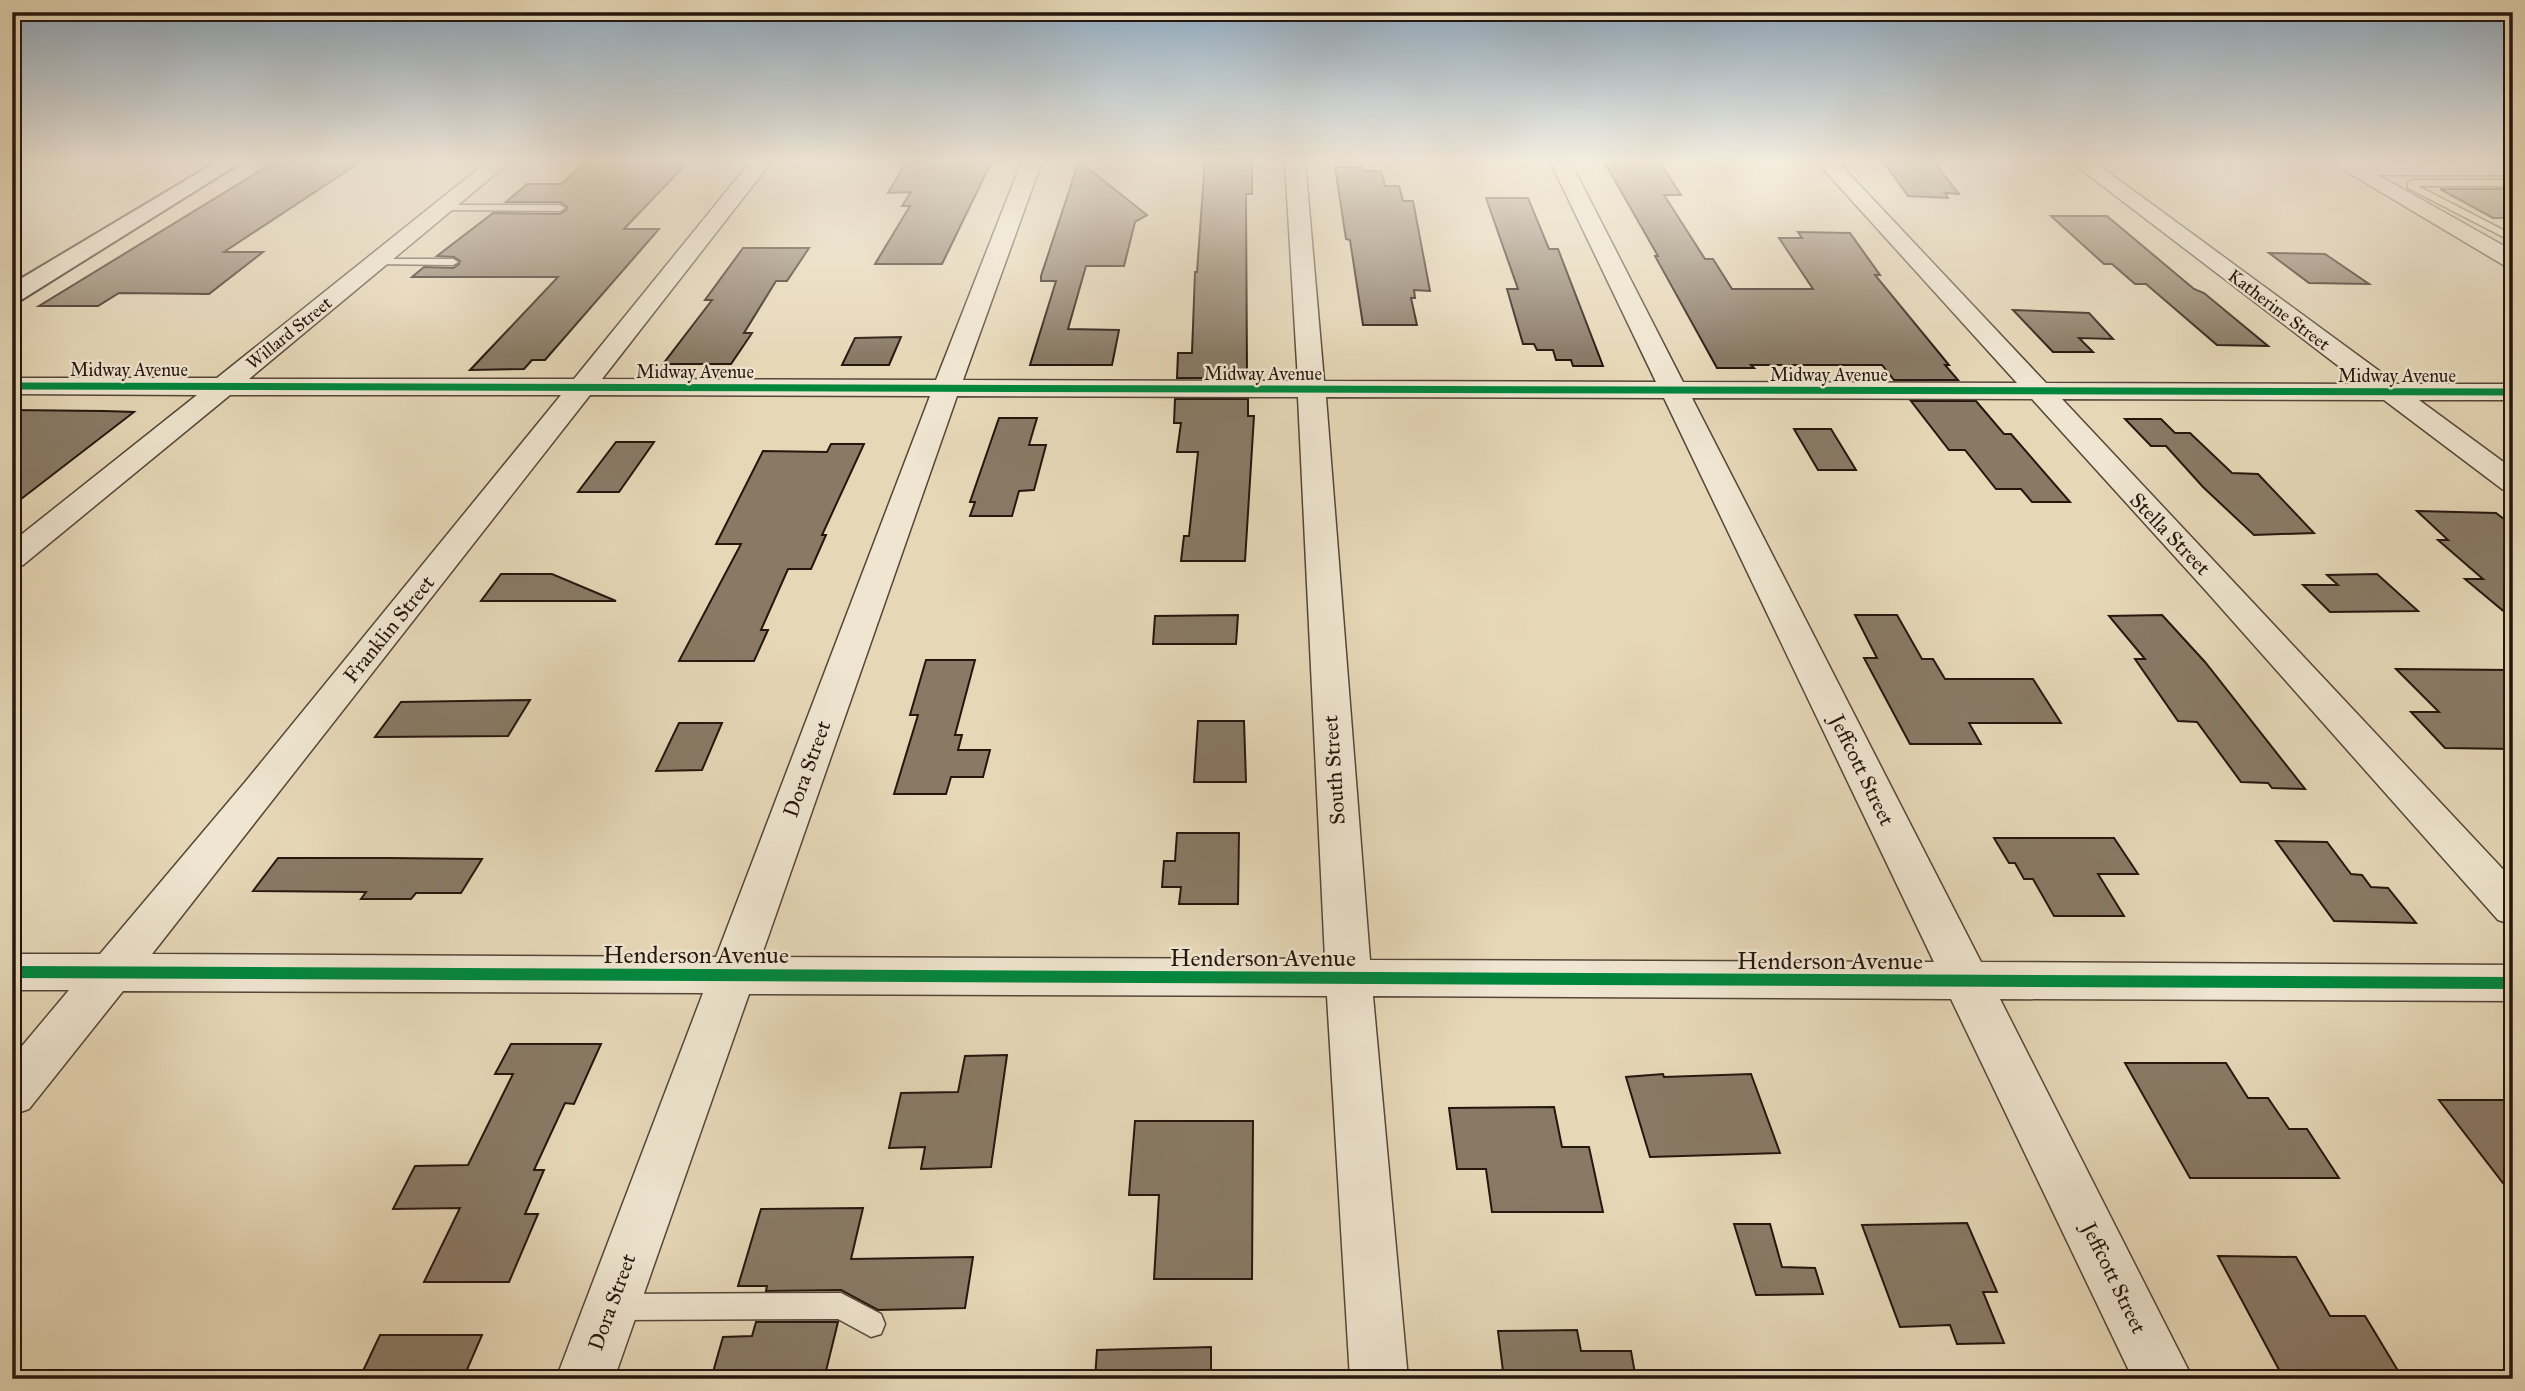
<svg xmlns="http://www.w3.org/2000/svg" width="2525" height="1391" viewBox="0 0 2525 1391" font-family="'IM FELL Great Primer',serif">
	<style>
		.building { fill: #897a66; stroke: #25160e; stroke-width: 2 }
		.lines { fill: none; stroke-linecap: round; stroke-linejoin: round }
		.lane-casing { stroke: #554638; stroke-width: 3 }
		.street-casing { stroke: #554638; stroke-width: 3 }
		.secondary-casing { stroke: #25160e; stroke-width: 4 }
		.lane { fill: #efe5d0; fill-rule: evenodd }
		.street { fill: #efe5d0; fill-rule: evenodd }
		.secondary { fill: #efe5d0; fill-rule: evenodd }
		.cycleway-far1-casing { stroke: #efe5d0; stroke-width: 10 }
		.cycleway-casing { stroke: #efe5d0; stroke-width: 17 }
		.cycleway-far1 { stroke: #00873e; stroke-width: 7 }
		.cycleway { stroke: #00873e; stroke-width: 12 }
		.labels { text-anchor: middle; stroke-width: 5; stroke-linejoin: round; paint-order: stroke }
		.far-street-label { font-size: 18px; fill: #25160e; stroke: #efe5d0 }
		.street-label { font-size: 21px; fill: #25160e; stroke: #efe5d0 }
		.near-street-label { font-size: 24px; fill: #25160e; stroke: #efe5d0 }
	</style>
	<rect width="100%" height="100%" fill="#e6d7b7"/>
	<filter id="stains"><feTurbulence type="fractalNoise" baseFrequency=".00286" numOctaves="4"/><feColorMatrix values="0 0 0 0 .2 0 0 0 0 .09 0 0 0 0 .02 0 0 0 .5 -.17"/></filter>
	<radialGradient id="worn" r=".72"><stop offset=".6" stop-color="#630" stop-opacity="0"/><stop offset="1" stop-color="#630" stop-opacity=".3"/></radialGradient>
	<path class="building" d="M276,161h86l-138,91h39l-54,42 -90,-1 -21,13h-59z
		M587,161h102l-65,68h35l-114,131h-13l-8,9 -54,1 88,-93h-146l12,-10 29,1 6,-4 1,-3 -6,-4 -17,-1 56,-43 67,1 6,-4 1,-3 -7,-5h-54l21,-18h34z
		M907,161h85l-50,103h-67l35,-58h-8l9,-14 -23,1z
		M1079,161l68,54 -12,7 -11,44h-38l-18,63 51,1 -7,35h-82l26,-84h-15v-5z
		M1205,161h47v33h-6l1,184h-70l1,-25h14l3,-81h2z
		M1613,161h46l22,34h-17l41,64h8l19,30h81l-34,-51h23l-4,-6 52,1 30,42h-5l74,90h-4l13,15h-64l-12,-15h-131l3,3h-37l-62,-112h3l-52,-91h9z
		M1883,161h50l26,33 -14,-1 3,5 -40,-2z
		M1335,167h28l1,4h17l4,15h14l4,15h10l17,90 -16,-1 1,8h-4l6,27h-54l-13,-85 -4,-1z
		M2440,189h73v29h-20z
		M1486,198h42l21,51h9l45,117h-30l-2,-6h-15l-3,-10h-16l-3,-6h-11l-16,-55h11z
		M2051,216h56l87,73 10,4 64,53 -51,-1 -71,-61h-11l-23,-20h-8z
		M743,248h66l-22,33h-11l-32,52h8l-21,31h-68l49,-64h-7z
		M2269,253l56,1 44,30 -60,-1z
		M2013,310l76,3 24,26 -34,-1 14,14h-40z
		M901,337l-12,28h-47l13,-27z
		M1175,399h73v17h6l-9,145h-64l3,-25h5l9,-84h-21l4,-29h-7z
		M1911,401h65l28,33h7l59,68h-38l-11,-13h-25l-31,-39h-16z
		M12,410l92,1 30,1 -122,94z
		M999,418h38l-8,27h17l-12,45 -15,1 -7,25h-42l5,-14h-5z
		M2125,419h36l14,14h15l42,40 26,1 56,59 -60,2 -51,-48 -37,-41h-15z
		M1794,429h37l25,41h-38z
		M616,442h38l-35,50h-41z
		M831,444h33l-42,91h4l-15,34h-23l-27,61h7l-14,31h-75l62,-117h-25l47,-93 64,1z
		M2417,511l79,2 17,13v93l-48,-40h18l-45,-39h10z
		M501,574h51l64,27h-135z
		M2377,574l41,37 -88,1 -27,-27h35l-11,-10z
		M1238,615l-2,29h-83l2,-28z
		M1855,615h42l25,44h11l12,20h88l28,44h-92l12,21h-71l-46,-86h13z
		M2162,615l43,47 100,127 -33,-1 -4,-5 -27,-1 -44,-60 -19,-1 -43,-62h10l-36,-43z
		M926,660h49l-20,75h7l-4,15h32l-7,27h-32l-5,17h-52l24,-79h-8z
		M2396,669l117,1v79l-68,-1 -34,-36h28z
		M530,700l-22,36 -133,1 26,-35z
		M1198,721h46l2,61h-52z
		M679,723h43l-20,47 -46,1z
		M1177,833h62l-1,71h-59l2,-17h-19l2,-26h11z
		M1994,838h120l24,36h-40l26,42h-70l-21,-37h-9l-9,-16h-6z
		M2276,841l51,1 24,32 11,1 9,12 17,1 28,35 -82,-2z
		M278,858h111l93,1 -21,34h-45l-5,6h-50l5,-7 -113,-1z
		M511,1044h90l-27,60 -9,-1 -31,67h10l-19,44h13l-29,68h-85l36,-74 -67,1 22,-43 53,-1 45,-91h-18z
		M1007,1055l-16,112 -70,2 4,-22 -36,1 12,-55 57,-1 7,-36z
		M2125,1063h101l22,35h20l21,31h18l32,49h-149z
		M1663,1074l1,3 87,-3 29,79 -130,4 -24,-80z
		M2439,1100h74v96z
		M1554,1107l8,40h27l14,65h-111l-6,-43h-29l-8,-61z
		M1135,1121h118l-1,158h-98l5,-84h-30z
		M863,1208l-12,51 122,-2 -8,51 -87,2 -37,-20 -75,1 1,-5h-29l23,-77z
		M1967,1223l30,69h-14l21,51 -47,1 -7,-19 -50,2 -38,-102z
		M1734,1224h36l12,43 33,1 8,26 -67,1z
		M2218,1256l78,1 34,59h35l38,63h-119z
		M756,1322h82l-14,57h-113l12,-42 29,-1z
		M1577,1330l4,21h50l5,28h-132l-6,-48z
		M380,1335h102l-19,44h-83l3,-7 -21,1z
		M1211,1347v32h-116l2,-29z"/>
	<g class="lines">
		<defs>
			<path id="lane" d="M2413,180h100v6h-95l95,49v7l-105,-54v-5z
				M443,205h117l5,3 -5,3 -121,-1v-4z
				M377,259h76l5,3 -5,3 -80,-1 -1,-2z
				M841,1293l40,21 4,10 -4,10 -10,3 -33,-18 -220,1 -9,-4 -4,-9 4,-9 9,-4z"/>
			<path id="street" d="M488,161h23l-262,218h325l177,-218h21l-170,218 334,1 86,-219h20l-79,219 335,1 -13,-220h20l19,220 332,1 -106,-221h20l113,221 334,1 -201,-222h21l209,222 316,1 -292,-223h23l304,223h116v16h-94l94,69v23l-11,-3 -118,-89 -322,-1 451,481v45l-15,-5 -291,-328 -175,-193 -340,-1 289,564 532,3v36l-513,-2 193,380h-60l-182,-380 -578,-3 35,383h-58l-23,-383 -578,-2 -135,385h-58l147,-386 -580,-2 -94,118 -17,6v-57l57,-68h-57v-36h88l146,-173 315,-386h-331l-207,170 -11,3v-26l185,-147 -185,-1v-16h205zM590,395l340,1 -214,561 -564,-3zM957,396l341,1 27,562 -564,-2zM1326,397l338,1 270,564 -564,-2z
				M2329,161l184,2v12h-135l135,76v17l-8,-2z"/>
			<path id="secondary" d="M218,161h25l-222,139 -9,2v-18z"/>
		</defs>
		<use href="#lane" class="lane-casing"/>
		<use href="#street" class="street-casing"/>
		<use href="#secondary" class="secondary-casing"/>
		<use href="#lane" class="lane"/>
		<use href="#street" class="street"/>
		<use href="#secondary" class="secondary"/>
		<defs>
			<path id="cycleway-far1" d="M12,386l2501,6"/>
			<path id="cycleway" d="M12,972l2501,11"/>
		</defs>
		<use href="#cycleway-far1" class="cycleway-far1-casing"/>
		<use href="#cycleway" class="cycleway-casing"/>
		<use href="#cycleway-far1" class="cycleway-far1"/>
		<use href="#cycleway" class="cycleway"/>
	</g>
	<linearGradient id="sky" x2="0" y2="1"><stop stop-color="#8da8be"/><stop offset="0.45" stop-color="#f4eddf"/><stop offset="1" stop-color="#f4eddf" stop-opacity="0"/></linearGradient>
	<rect width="2525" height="356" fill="url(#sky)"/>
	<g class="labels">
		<g class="far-street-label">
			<text transform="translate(2279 310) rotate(37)" y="6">Katherine Street</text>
			<text transform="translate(289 333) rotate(-39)" y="6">Willard Street</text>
			<text x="129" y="376">Midway Avenue</text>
			<text x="695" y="378">Midway Avenue</text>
			<text x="1263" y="380">Midway Avenue</text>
			<text x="1829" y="381">Midway Avenue</text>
			<text x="2397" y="382">Midway Avenue</text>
		</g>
		<g class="street-label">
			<text transform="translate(2170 534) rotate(46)" y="7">Stella Street</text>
			<text transform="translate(389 629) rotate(-51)" y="7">Franklin Street</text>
			<text transform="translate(807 769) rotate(-70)" y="7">Dora Street</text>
			<text transform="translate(1334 770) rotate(-94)" y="7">South Street</text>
			<text transform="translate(1862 770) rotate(64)" y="7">Jeffcott Street</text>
			<text transform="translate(2114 1278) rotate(64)" y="7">Jeffcott Street</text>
			<text transform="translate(612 1302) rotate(-70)" y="7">Dora Street</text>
		</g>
		<g class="near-street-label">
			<text x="696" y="963">Henderson Avenue</text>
			<text x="1263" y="966">Henderson Avenue</text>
			<text x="1830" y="969">Henderson Avenue</text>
		</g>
	</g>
	<rect width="2525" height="1391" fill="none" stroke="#e6d7b7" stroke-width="42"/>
	<rect x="14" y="14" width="2497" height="1363" fill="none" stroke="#25160e" stroke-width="3.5"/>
	<rect x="21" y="21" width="2483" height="1349" fill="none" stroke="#25160e" stroke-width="2"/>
	<rect width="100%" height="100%" filter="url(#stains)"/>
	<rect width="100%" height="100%" fill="url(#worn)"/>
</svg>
